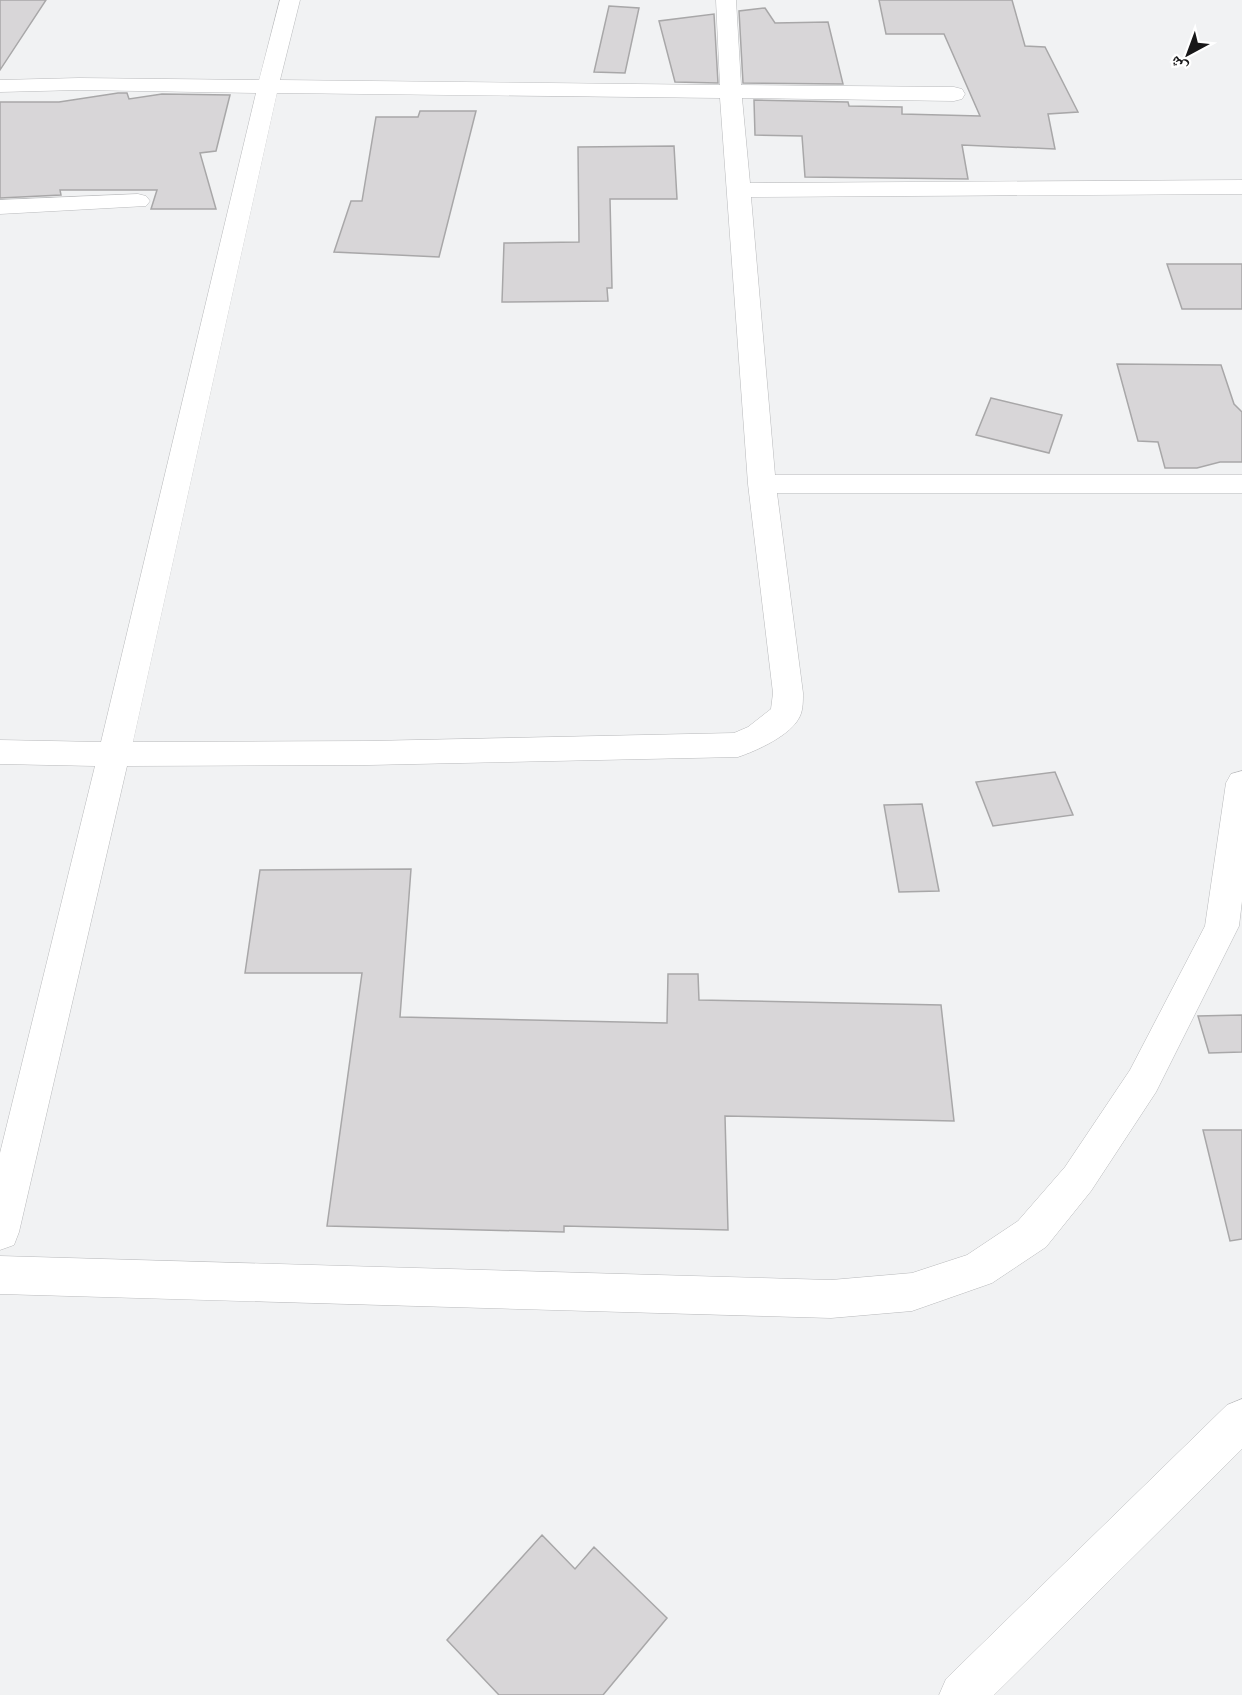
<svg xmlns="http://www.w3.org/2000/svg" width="1242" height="1695" viewBox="0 0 1242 1695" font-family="Raleway,'Noto Naskh Arabic',sans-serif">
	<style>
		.building { fill: #d8d6d8; stroke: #a8a7a8; stroke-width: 1.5 }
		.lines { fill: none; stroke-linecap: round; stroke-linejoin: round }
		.minor-casing { stroke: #b8b9bb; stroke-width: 1 }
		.minor { fill: #fff; fill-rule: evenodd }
	</style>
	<rect width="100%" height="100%" fill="#f1f2f3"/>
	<path class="building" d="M0,0h46l-46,70z
		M879,0h133l13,46 20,1 33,65 -30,2 7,35 -93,-4 6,34 -163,-2 -3,-41 -47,-1 -1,-35 94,2 1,4 53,1v7l78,2 -36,-82h-58z
		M609,6l30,2 -14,65 -31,-1z
		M765,8l10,15 53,-1 15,62 -100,-1 -4,-72z
		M714,14l4,69 -43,-1 -16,-61z
		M118,93h9l2,6 33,-5 68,1 -14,56 -16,2 16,56h-65l6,-19h-97l1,5 -61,3v-96h59z
		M420,111h56l-37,146 -105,-5 17,-51h11l14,-84h42z
		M674,146l3,53h-67l2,89h-5l1,13 -106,1 2,-59 75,-1 -1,-95z
		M1167,264h75v45h-60z
		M1117,364l104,1 13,39 8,8v50h-22l-23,6h-32l-7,-26 -20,-1z
		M991,398l71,17 -13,38 -73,-18z
		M1055,772l18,43 -80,11 -17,-44z
		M922,804l17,87 -40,1 -15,-87z
		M411,869l-11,148 267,6 1,-49h30l1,26 242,5 13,116 -229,-5 3,114 -164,-4v6l-237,-6 35,-253h-117l15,-103z
		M1242,1015v37l-33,1 -11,-37z
		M1203,1130h39v109l-12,2z
		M542,1535l33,34 19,-22 73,71 -64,77h-104l-52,-55z"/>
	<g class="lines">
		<defs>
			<path id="minor" d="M280,0h20l-20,80 440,5 -4,-85h20l5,85 213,2 8,2 3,5 -3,5 -8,2 -212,-3 8,85 492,-3v14l-491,3 24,278h467v18h-465l26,200c0,7 0,17 -3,23 -8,19 -44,35 -62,41l-369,8 -242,1 -108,466 -5,13 -14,5v-97l95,-387 -95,-2v-24l101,2 155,-649 -177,-3 -79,2v-12l79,-2 180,2zM277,93l443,5 28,386 25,209 -2,16 -23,18 -14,6 -365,8 -236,1z
				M138,194l8,2 4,5 -4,5 -146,8v-14z
				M1242,771v130l-3,25 -83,166 -65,99 -45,56 -54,36 -80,28 -81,7 -831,-24v-38l831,24 81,-7 55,-18 51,-34 47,-54 65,-97 75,-144 21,-143 5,-9z
				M1242,1399v50l-248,246h-55l7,-16 281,-274z"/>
		</defs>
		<use href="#minor" class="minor-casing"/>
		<use href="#minor" class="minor"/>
	</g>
	<g transform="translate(1188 54) rotate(221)" stroke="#ffffff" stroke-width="4.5" paint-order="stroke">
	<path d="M0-4.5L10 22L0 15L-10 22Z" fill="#171718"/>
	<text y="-9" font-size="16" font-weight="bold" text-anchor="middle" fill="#171718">ش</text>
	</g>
</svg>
